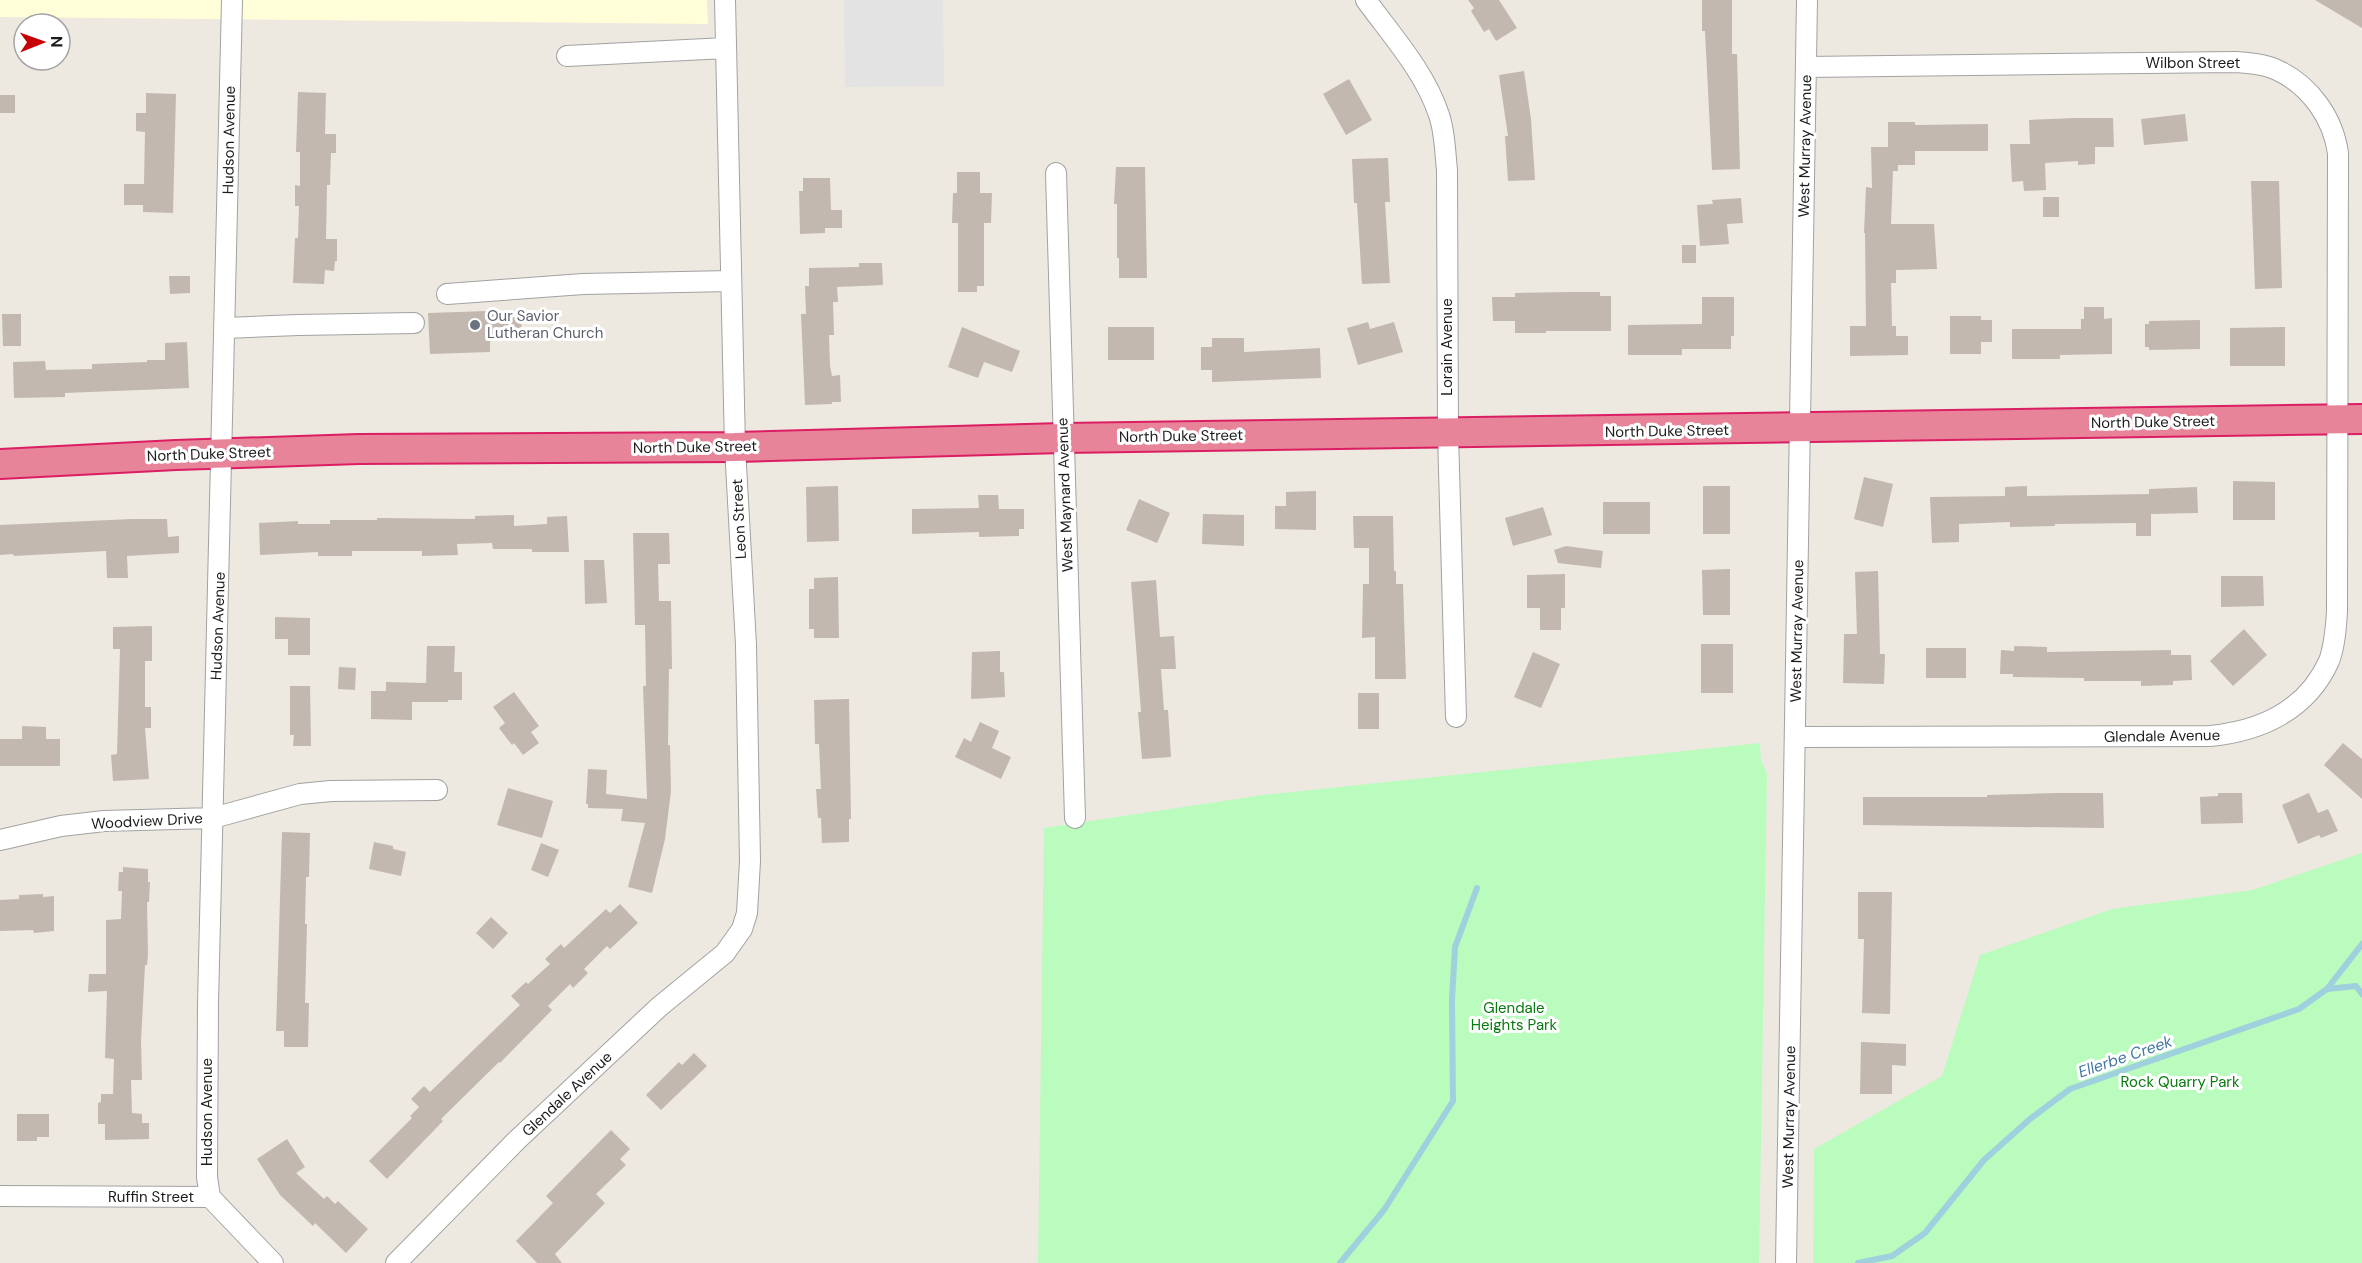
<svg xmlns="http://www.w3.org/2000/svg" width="2362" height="1263" viewBox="0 0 2362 1263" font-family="'DM Sans',sans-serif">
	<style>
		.education { fill: #fffed8 }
		.park { fill: #bafbbe }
		.parking { fill: #e3e3e3 }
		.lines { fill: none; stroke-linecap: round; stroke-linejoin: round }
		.stream { stroke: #9fd0dd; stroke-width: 6 }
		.building { fill: #c2b8b0 }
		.minor-casing { stroke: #a2a2a2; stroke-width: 22 }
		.highway-casing { stroke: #db1e63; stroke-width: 32 }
		.minor { stroke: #fff; stroke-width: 20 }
		.highway { stroke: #e88499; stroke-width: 28 }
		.worship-dot { fill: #6b7280; stroke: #fff; stroke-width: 2 }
		.labels { text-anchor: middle; stroke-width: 6; stroke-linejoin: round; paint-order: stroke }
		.street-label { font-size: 15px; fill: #1b1b1b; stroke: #fff }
		.worship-label { font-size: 15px; fill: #5b616d; stroke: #fff; text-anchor: start }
		.park-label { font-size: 15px; fill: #087b0f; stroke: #fff }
		.water-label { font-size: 16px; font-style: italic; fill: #4377a5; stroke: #fff }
	</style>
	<rect width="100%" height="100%" fill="#ede9e0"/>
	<path class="education" d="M0,0h707l1,24 -708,-7z"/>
	<path class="park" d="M1760,743l1,17 6,14 -8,489h-721l6,-435 219,-33z
		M2362,853v410h-549l1,-114 128,-73 38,-121 132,-46 141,-19z"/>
	<path class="parking" d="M844,0h99l1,86 -99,1z"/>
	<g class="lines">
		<path class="stream" d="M2327,989l29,-3 6,8
			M1340,1263l44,-53 69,-109 -1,-101 3,-53 22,-59
			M1858,1263l34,-7 33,-23 59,-73 46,-41 40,-30 229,-80 28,-20 35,-45"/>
	</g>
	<path class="building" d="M1468,0h31l18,28 -21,13 -7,-12 -5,3 -13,-21 3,-3z
		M1702,0h30v54h5l3,115 -28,1 -7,-139h-3z
		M2315,0h47v28z
		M1524,71l7,48 4,61 -27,1 -3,-45h3l-9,-61z
		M1349,79l23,41 -26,15 -23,-41z
		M298,92l28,1 -1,41h11v19h-5l-1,32h-3l-1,54h11v22h-2l-1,10 -9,-1 -1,14 -31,-1 2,-45h3l1,-32h-4v-21l5,1v-34h-4z
		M146,93l30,1 -3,119 -30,-1v-7h-19v-21h20l1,-52 -9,-1v-18h10z
		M0,95h15v18h-15z
		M2185,114l3,27 -44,4 -3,-26z
		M2075,118h38l1,29h-19v17l-17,1v-4l-33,2 1,27 -22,1 -1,-10 -11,1 -2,-38h20l-1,-24z
		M1888,122h27v3l73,-1v27h-73v14h-17v6h-5l-2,53h43l3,45 -41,1v13h-5l1,43h4v10h12v19l-58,1v-30h16l-1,-93h-1l2,-46 6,1 -1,-41h17z
		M1388,158l2,44h-5l5,81 -28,1 -5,-81h-3l-2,-44z
		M1116,167h29l2,111h-28v-20h-2v-54h-3z
		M957,172h23v21h12l-1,30h-7v63h-7v6h-19v-69h-6l1,-30h4z
		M803,178h27l1,32h11v18h-17v5l-25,1 -1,-43h4z
		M2251,181h28l3,107 -27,1z
		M2043,197h16v20h-16z
		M1741,198l2,25 -16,1 2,20 -29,2 -3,-41 16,-1 -1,-4z
		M1682,245h14v18h-14z
		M859,263h23l1,22 -46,2 1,15h-5l1,33h-5l1,31 2,10 8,-1 1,27h-9v2l-27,1 -4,-91h5l-1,-28h4v-18l50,-1z
		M169,276h21v17l-20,1z
		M1570,292h30v4h11v35h-65v2h-31v-12h-22l-1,-24h23v-4z
		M1702,297h32v39h-3v13h-49v6h-54v-30l74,-1z
		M2084,307h20v12l8,-1v36l-52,1v4h-48v-30h69v-10h3z
		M521,310l1,27 -32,1v14l-60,2 -2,-41z
		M2,314h19v32h-18z
		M1950,316h31v4h11v22h-11v12h-31z
		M2200,320v29l-51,1v-3h-4v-23h4v-3z
		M1368,322l2,7 24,-7 9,30 -45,13 -11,-37z
		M962,327l58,24 -8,21 -28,-10 -6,16 -30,-11z
		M1108,327h46v33h-46z
		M2285,327v39h-55v-38z
		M1212,338h32v14l76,-4 1,30 -109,4v-12h-11v-23h11z
		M187,342l2,46 -124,5v4l-51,1 -1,-36 32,-1 1,9 46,-1v-5l55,-2v-2h18v-17z
		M1864,477l29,7 -10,43 -29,-8z
		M2233,481l42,1v38h-42z
		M838,486l1,55 -32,1 -1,-55z
		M1703,486h27v48h-27z
		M2027,486v10l122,-2v-5l48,-2 1,26 -47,1v22h-15v-13l-81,1v2l-45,1v-5l-51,2v18l-27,1 -2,-46 75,-1v-9z
		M1316,491v39l-41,-1v-23h11v-14z
		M978,495h20l1,14h25v20h-5v7l-40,1v-5l-67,2v-25l67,-1z
		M1139,499l31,14 -13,30 -31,-13z
		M1603,502h47v32h-47z
		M1543,507l9,28 -39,11 -8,-28z
		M1203,514l41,1v31l-42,-2z
		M514,515v11l33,-2v-7l20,-1 2,36h-37v-3h-39l-1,-6 -35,1 1,11 -36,1v-5h-70v5h-34v-4l-58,3 -1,-32 39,-2v3h32v-4h47v-2l98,1v-3z
		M1353,516h40l1,55h2v13h7l3,95h-31v-42l-13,1 1,-54h6v-36h-15z
		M132,519h35l1,18 11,-1v17l-52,3 1,22h-21l-1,-27 -92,5 -1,-2 -13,1v-30z
		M633,533h36l1,31h-12l1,37h12l1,68h-3l-1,76h2l1,46 -6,48 -13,54 -24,-6 17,-64 -24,-2 2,-12 -35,-1v-4h-2l2,-35 19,1 -1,24 41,5 -4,-113h3l-1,-61h-10z
		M1566,546l37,5 -2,17 -43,-5 -4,-13z
		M584,560h20l3,43 -22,1z
		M1730,569v46h-27l-1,-45z
		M1878,571l2,83h5l-1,30 -41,-1 1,-49h13l-2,-62z
		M1565,574v34h-4v22h-21v-22h-13v-33z
		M2221,576h42l1,30 -43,1z
		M838,577l1,61h-25v-9h-5v-40h5v-11z
		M1156,580l4,57 14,-1 2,33h-15l3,41h4l3,47 -29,2 -4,-47h3l-10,-130z
		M275,617l35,1v37h-22v-16h-13z
		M152,626v35h-7v46h6v21h-6l4,51 -36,2 -2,-26 6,-1 3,-105h-7v-22z
		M2244,629l23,26 -34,31 -23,-25z
		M1701,644h32v49h-32z
		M427,646h28l-1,26h8v28h-14v2h-36v18l-41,-1v-28h15v-9l40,1z
		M2014,646l33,1v5l124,-2v5h20l1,25 -19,1v4l-32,1v-5h-57v-3l-71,-1v-3h-13l1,-24 13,1z
		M1926,648h40v30h-40z
		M1000,651v21h4l1,25 -34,2 1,-47z
		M1533,652l27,12 -19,44 -27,-11z
		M339,667l17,1 -1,22 -17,-1z
		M290,686h20l1,60h-18l1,-11h-4z
		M514,692l25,34 -8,6 8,11 -16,12 -9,-12 -2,2 -13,-17 6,-5 -12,-16z
		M1358,693h21v36h-21z
		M849,699l2,120h-2v23l-27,1 -1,-25h-3l-2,-29h5l-2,-45h-4l-1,-44z
		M980,722l19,9 -7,17 19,9 -10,22 -46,-22 9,-19 7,4z
		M22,726l24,1v12h14v27h-60v-27h22z
		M2343,743l19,16v40l-38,-34z
		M508,788l45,13 -11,37 -45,-13z
		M2058,793h45l1,35 -241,-3v-28h124v-2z
		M2218,793h24l1,30 -42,1 -1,-27 18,-1z
		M2309,793l9,20 10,-4 10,22 -17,7 -2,-3 -21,9 -16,-39z
		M282,832l28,1 -1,44h-3l-1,47h2l-2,79h4l-1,44h-24v-16h-8z
		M374,842l19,4v3l13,3 -5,24 -32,-7z
		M541,843l18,7 -11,27 -17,-7z
		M123,867l25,2v13h2l-1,20h-2l1,53 -1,10h-2l-4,76 1,39h-11l1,33 10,1v9h7v16l-44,1v-16h-7v-21l3,-1v-8h12l1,-35 -9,-1 2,-67 -19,1 1,-18h17v-54l15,-1 1,-28h-4l1,-19h4z
		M1858,892h34l-2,122 -28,-1 2,-74h-6z
		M43,894v3l11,-1v35l-20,2 -1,-3 -33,1v-31l19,-1v-4z
		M620,904l18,19 -28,26 -3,-3 -23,23 4,4 -15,15 -3,-4 -22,22 4,4 -52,53 -1,-1 -58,57 2,2 -56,58 -18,-18 43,-43 -2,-2 9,-9 -8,-8 13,-13 6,6 90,-87 -9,-9 15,-14 2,2 22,-20 -5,-5 16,-15 3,4 42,-39 4,4z
		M491,917l17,16 -15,16 -17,-16z
		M1861,1042l45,2v22l-14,-1v29h-32z
		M694,1053l13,13 -46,44 -15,-15 33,-33 3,3z
		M17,1114h32v23h-12v4h-20z
		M611,1130l19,19 -10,10 6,6 -30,29 9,9 -50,51 7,9h-25l-21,-22 37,-38 -7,-7z
		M287,1139l18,28 -9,6 28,26 3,-3 8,8 3,-3 30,28 -22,24 -31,-30 -2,3 -33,-31 -23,-36z"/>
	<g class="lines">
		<defs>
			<path id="minor" d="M1366,0c26,36 59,72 73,115 6,17 6,37 8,55l1,264 8,283
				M567,56l159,-8
				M1056,173l19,645
				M447,294l136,-10 148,-3
				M226,328l72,-3 116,-2
				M1796,737l414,-1c51,-5 97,-26 119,-75 6,-16 7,-34 8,-50l1,-458c-5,-35 -28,-68 -61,-83 -13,-6 -28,-7 -42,-8l-429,5
				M0,840l61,-14 43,-5 109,-3 87,-24 31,-3 106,-1
				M0,1196l210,1 63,66
				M210,1197l-3,-20 1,-173 24,-1004
				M396,1263l121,-123 142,-133 66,-54 17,-24 5,-16 3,-52 -4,-216 -11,-198 -10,-447
				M1786,1263l21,-1263"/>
			<path id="highway" d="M0,464l176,-9 183,-6 376,-2 328,-9 1299,-19"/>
		</defs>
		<use href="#minor" class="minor-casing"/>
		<use href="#highway" class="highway-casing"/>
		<use href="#minor" class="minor"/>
		<use href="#highway" class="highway"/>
	</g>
	<circle class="worship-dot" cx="475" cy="325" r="6"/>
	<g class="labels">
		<g class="street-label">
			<text x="2193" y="68">Wilbon Street</text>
			<text transform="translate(229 140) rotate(-89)" y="5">Hudson Avenue</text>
			<text transform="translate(1805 146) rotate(-89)" y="5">West Murray Avenue</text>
			<text transform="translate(1447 347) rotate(-90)" y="5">Lorain Avenue</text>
			<text transform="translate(2153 422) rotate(-1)" y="5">North Duke Street</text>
			<text transform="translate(1667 431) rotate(-1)" y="5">North Duke Street</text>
			<text transform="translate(1181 436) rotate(-1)" y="5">North Duke Street</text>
			<text transform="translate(695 447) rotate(-1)" y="5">North Duke Street</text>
			<text transform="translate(209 454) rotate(-2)" y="5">North Duke Street</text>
			<text transform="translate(1065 495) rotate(-92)" y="5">West Maynard Avenue</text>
			<text transform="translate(739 519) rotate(-93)" y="5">Leon Street</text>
			<text transform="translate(218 626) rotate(-88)" y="5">Hudson Avenue</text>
			<text transform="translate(1797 631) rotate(-89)" y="5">West Murray Avenue</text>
			<text transform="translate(2162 736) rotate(-1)" y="5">Glendale Avenue</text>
			<text transform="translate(147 821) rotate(-3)" y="5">Woodview Drive</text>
			<text transform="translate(567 1094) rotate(-43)" y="5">Glendale Avenue</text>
			<text transform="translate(207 1112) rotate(-90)" y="5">Hudson Avenue</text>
			<text transform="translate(1789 1117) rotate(-89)" y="5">West Murray Avenue</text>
			<text x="151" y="1202">Ruffin Street</text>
		</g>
		<g class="worship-label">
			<text x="487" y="321">Our Savior<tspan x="487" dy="17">Lutheran Church</tspan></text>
		</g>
		<g class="park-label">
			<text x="1514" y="1013">Glendale<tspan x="1514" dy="17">Heights Park</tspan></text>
			<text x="2180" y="1087">Rock Quarry Park</text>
		</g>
		<g class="water-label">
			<text transform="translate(2125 1056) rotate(-19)" y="6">Ellerbe Creek</text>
		</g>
	</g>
	<g transform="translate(42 42) rotate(89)"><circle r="28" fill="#ffffff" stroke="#a4a4a4" stroke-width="1.5"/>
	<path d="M0-4.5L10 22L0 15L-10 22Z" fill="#c70005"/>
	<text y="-9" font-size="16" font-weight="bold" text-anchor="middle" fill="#1b1b1b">N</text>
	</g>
</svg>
